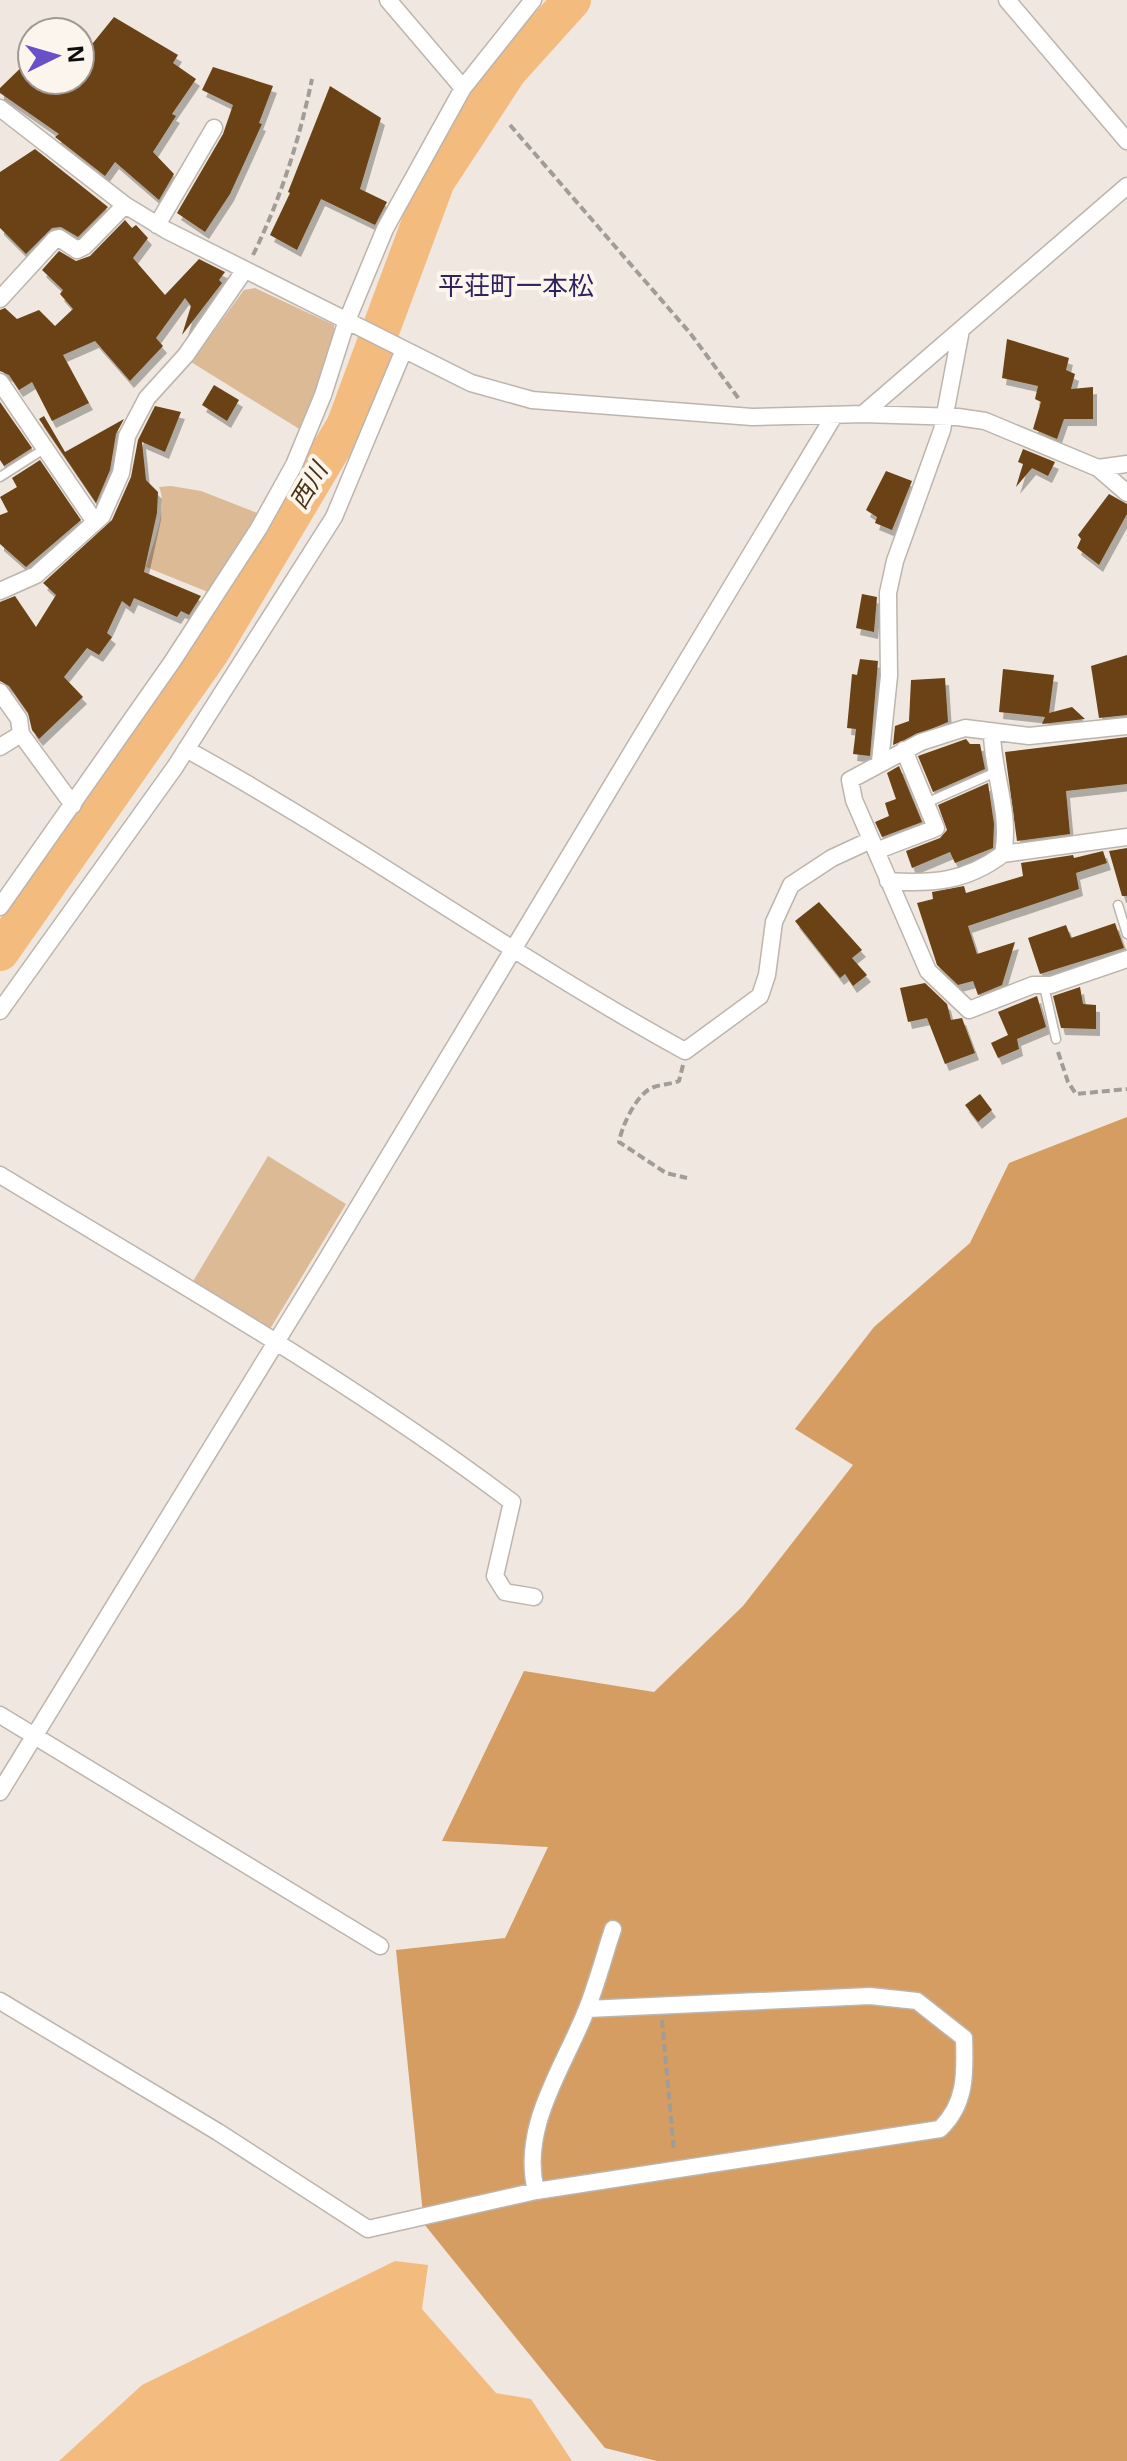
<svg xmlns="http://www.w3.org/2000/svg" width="1127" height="2461" viewBox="0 0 1127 2461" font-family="'Open Sans','Noto Sans JP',sans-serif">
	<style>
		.green { fill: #dcba96 }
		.forest { fill: #d59d61 }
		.water { fill: #f4bb7e }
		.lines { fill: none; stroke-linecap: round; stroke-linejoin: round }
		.river { stroke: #f4bb7e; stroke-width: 38 }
		.building { fill: #6a4313; filter: url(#shadow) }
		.lane-casing { stroke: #bcb5ae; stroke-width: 11 }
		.street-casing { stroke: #bcb5ae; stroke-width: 19 }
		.path { stroke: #a29c97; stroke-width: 4; stroke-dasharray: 8 4; stroke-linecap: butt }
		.lane { stroke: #fff; stroke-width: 8 }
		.street { stroke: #fff; stroke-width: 16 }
		.labels { text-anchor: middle; stroke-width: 8; stroke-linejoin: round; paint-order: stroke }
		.water-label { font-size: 24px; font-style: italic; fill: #493116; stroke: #fcf5ed }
		.quarter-label { font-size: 26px; fill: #2e235e; stroke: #fcf5ed }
	</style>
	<defs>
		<filter id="shadow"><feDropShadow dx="4" dy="7" stdDeviation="0" flood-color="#0004"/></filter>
	</defs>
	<rect width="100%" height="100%" fill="#efe7e0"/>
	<path class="green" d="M255,288l79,37 1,15 -34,90 -110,-68 53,-72z
		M171,486l30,5 59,23 -52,78 -62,-25c6,-22 23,-58 13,-80z
		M268,1156l78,48 -76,125 -78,-46z"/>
	<path class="forest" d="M1127,1117v1344h-470l-52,-13 -181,-224 -28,-274 109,-12 43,-91 -106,-6 82,-170 130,21 89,-86 110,-141 -58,-36 79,-102 96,-84 39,-80z"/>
	<path class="water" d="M395,2261l33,4 -6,44 74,84 35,6 41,62h-513l83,-76z"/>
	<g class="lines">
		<path class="river" d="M0,952l211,-301 134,-225 91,-245 72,-110 64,-71"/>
	</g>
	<path class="building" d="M114,17l64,38 -5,8 23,16 -24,35 4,2 -23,36 21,22 -15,26 -44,-38 -10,14 -50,-39 4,-3 -59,-41v-5l32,-31v23h48v-21z
		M213,67l60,19 -14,37 3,1 -32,70 -25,38 -28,-19 46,-79 10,-29 -31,-15z
		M330,86l51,32 -21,71 27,13 -12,23 -54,-26 -24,51 -27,-15 20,-42 -2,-1z
		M35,149l73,58 -30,30 -17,-10 -9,1 -26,26 -26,-26v-56z
		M125,220l7,8 4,-3 12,13 -15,20 32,37 34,-36 26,13 -6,8 3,3 -40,52 9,-29 -6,-8 -29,40 7,8 -33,35 -35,-40 -32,14 26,48 -37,18 -20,-39 -13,8 -10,-15 -9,-4v-61l5,-2 12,11 22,-9 16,16 18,-17 -13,-15 3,-4 -21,-20 17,-19 17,10 14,-5z
		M1007,339l62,19 -3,12 9,4 -4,15 22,-2v32h-29l-7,20 -24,-10 8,-27 -6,-3 3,-13 -36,-8z
		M214,385l25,15 -12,21 -25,-16z
		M0,402l32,46 -28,18 -4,-6z
		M155,406l26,6 -16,40 -23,-10 4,38 12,12 -1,21 -13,59 57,24 -12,19 -8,-4 -4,6 -43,-19 -4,9 -8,-6 -15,32 5,4 -13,18 -12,-7 -23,29 19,20 -44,42 -7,-9 -4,-17 -19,-27 -9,-5v-79l15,-6 21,31 20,-32 -13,-12 69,-63 19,-43 7,-37z
		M44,416l21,36 59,-33 -8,15 -6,36 -14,33 -57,-84z
		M1023,449l32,13 -7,14 -16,-8 -16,19 7,-23 -5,-2z
		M40,460l41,60 -55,47 -26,-23v-29l8,-3 -8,-15 17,-10 -5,-9z
		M886,471l26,10 -20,49 -17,-7 2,-6 -11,-7z
		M1109,494l18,10v10l-28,51 -22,-17 4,-9 -3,-4z
		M862,594l15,3 -3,35 -18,-4z
		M1127,655v60l-28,3 -8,-52z
		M860,659l18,2 -8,95 -17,-2 3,-25 -9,-1 5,-54 5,1z
		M1003,669l51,6 -5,38 23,-6 13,12 -43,5 3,-7 -46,-5z
		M945,678l3,44 -55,23 2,-19 14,-5 2,-41z
		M1127,737v47l-61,7 4,43 -53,7 -12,-89z
		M966,739l4,5h10l5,25 -52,23 -15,-36z
		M899,766l23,56 -40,15 -7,-15 14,-6 -4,-13 11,-4 -9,-26z
		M988,783l6,41 -1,24 -38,15 -5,-11 -38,16 -6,-17 34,-13 7,-8 -9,-25z
		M1127,848v48h-5l-13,-45z
		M1103,851l4,12 -31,10 3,16 -111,37 9,28 38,-12 -13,43 -24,10 -5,-14 -15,4 -21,-20 -20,-62 16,-4 -1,-7 32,-6 2,7 57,-17 -2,-13 52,-8 1,3z
		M819,902l43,48 -10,8 15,17 -14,11 -8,-12 -5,4 -45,-57z
		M1115,923l9,25 -84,26 -12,-36 38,-13 5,13z
		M925,983l22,21 4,16 11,-2 13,35 -30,11 -18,-46 -19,4 -8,-34z
		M1080,987l3,17 13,1v24l-35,-1 -8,-32z
		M1037,996l9,31 -29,12 2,10 -21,9 -7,-15 17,-8 -10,-23z
		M980,1094l12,16 -14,12 -13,-17z"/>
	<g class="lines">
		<defs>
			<path id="lane" d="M0,477l44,-28
				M926,803l70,-31
				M1118,905l9,29
				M1044,986l12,53"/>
			<path id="street" d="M388,0l75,88
				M1007,0l120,141
				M0,108l125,97 41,25 305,153 61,17 220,17 111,-3 95,3 27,4 113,47 29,-4
				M157,225l57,-97
				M0,299l55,-60 4,-1 18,12 8,-4 40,-41
				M0,382l95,140
				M863,414l264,-228
				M1098,468l29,25
				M0,591l36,-16 66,-59 19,-43 6,-37 20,-38 39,-43 58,-84
				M0,692l19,27 2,15 52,71
				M1127,726l-98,10 -64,-8 -44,14 -71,38 4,20 74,171 41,39 64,-25h18l76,-26
				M0,747l21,-13
				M186,749c170,94 328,208 499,302l75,-55 7,-21 7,-53 17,-37 41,-27 39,-18
				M880,762l9,-86 -1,-83 7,-32 47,-131 19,-100
				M876,851l60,-23 -32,-78
				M1003,854l124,-17
				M888,881c44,3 78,1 115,-27 8,-41 -10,-79 -11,-120
				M0,907l172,-245 87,-134 35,-63 29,-70 23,-72 39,-94 78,-141 70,-88
				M0,1011l175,-244 159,-250 69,-165
				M0,1175c173,105 350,205 512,327l-17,74 10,16 29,5
				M0,1715l380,231
				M0,1792l324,-528 510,-848
				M0,2001l218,131 150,97 168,-38 404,-62c27,-26 25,-57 24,-91l-47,-37 -47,-5 -283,13
				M536,2191c-16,-64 27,-122 50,-180 11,-27 18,-55 27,-82"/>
		</defs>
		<use href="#lane" class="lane-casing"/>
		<use href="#street" class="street-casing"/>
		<path class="path" d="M510,125l180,208 49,66
			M253,255c28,-57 46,-114 59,-176
			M1058,1052l10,30 8,12 51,-5
			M683,1065l-4,16c-10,4 -22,3 -31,9 -14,10 -26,36 -29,52l47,31 21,5
			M662,2020l12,131"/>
		<use href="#lane" class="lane"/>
		<use href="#street" class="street"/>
	</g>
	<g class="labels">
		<g class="water-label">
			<text transform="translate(309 486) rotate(-59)" y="8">西川</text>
		</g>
		<g class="quarter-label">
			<text x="516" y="295">平荘町一本松</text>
		</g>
	</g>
	<g transform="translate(56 56) rotate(85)"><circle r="38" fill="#fcf5ed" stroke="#9e9993" stroke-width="2"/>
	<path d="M0-6L14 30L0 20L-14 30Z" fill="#6850c9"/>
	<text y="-12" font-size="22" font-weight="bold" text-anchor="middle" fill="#100e0b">N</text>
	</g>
</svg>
